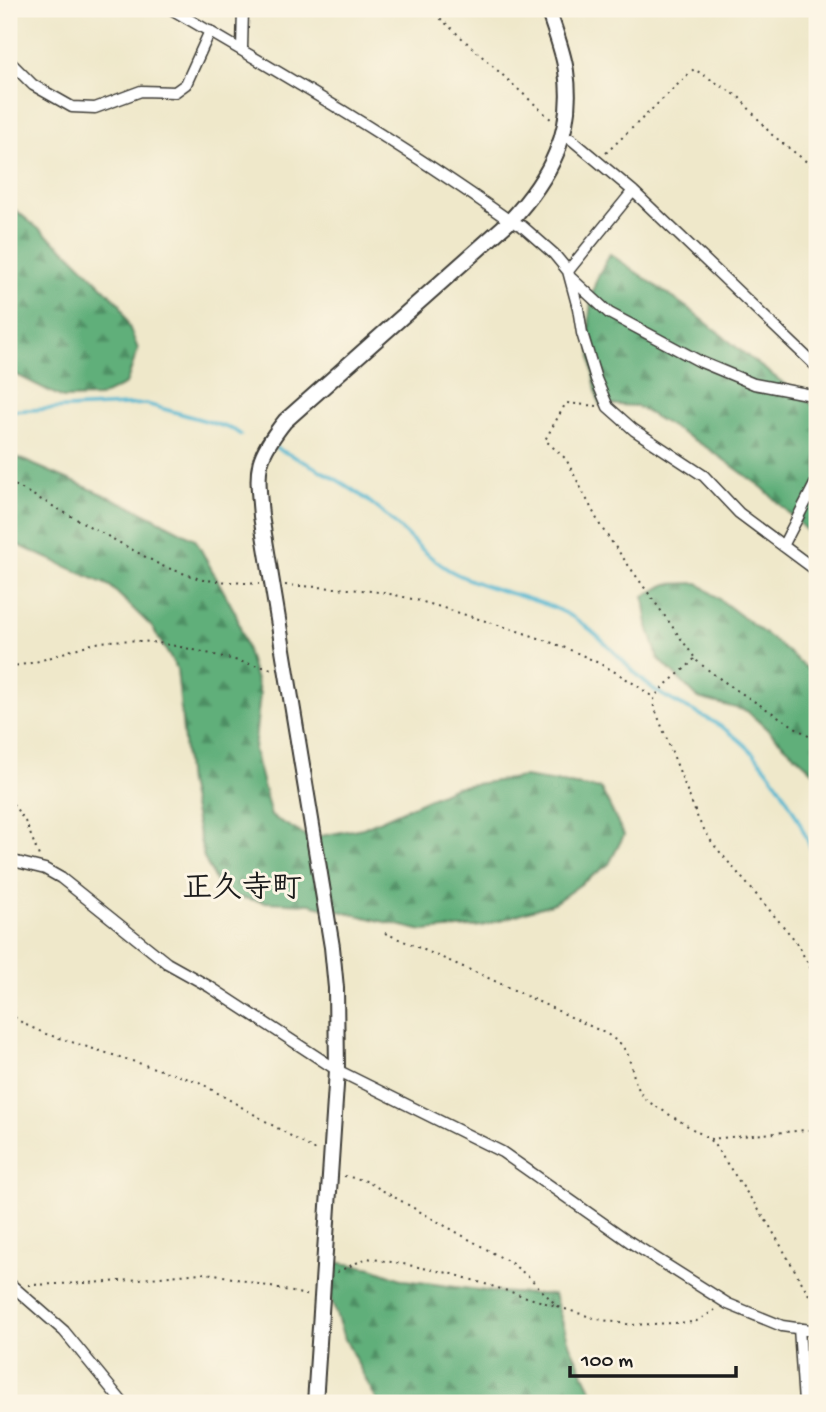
<svg xmlns="http://www.w3.org/2000/svg" width="826" height="1412" viewBox="0 0 826 1412" font-family="'Gochi Hand','Klee One',sans-serif">
	<style>
		.forest { fill: url(#forest-firs); stroke: #3e664b; stroke-width: 2 }
		.lines { fill: none; stroke-linecap: round; stroke-linejoin: round }
		.stream { stroke: #52b6d0; stroke-width: 3.5 }
		.street-casing { stroke: #3c3b36; stroke-width: 13 }
		.secondary-casing { stroke: #3c3b36; stroke-width: 18 }
		.path { stroke: #3c3b36; stroke-width: 2; stroke-dasharray: 2 5; stroke-linecap: butt }
		.street { stroke: #fff; stroke-width: 10 }
		.secondary { stroke: #fff; stroke-width: 14 }
		.labels { text-anchor: middle; stroke-width: 6; stroke-linejoin: round; paint-order: stroke }
		.quarter-label { font-size: 30px; font-weight: bold; fill: #1c1c1c; stroke: #fcf5e5 }
	</style>
	<defs>
		<pattern id="forest-firs" width="22" height="20" patternUnits="userSpaceOnUse" patternTransform="scale(1.75)"><rect width="22" height="20" fill="#60af7a"/><path d="M5 1l3.5 6h-7zM16 11l3.5 6h-7z" fill="#4e8e63"/></pattern>
	</defs>
	<rect width="100%" height="100%" fill="#fcf5e5"/>
	<filter id="ink" filterUnits="userSpaceOnUse"><feTurbulence type="fractalNoise" baseFrequency=".0143" numOctaves="2"/><feDisplacementMap in="SourceGraphic" scale="14" xChannelSelector="R" yChannelSelector="G"/><feConvolveMatrix kernelMatrix="1 2 1 2 8 2 1 2 1" color-interpolation-filters="sRGB"/></filter>
	<filter id="wash" filterUnits="userSpaceOnUse"><feTurbulence type="fractalNoise" baseFrequency=".00686" numOctaves="4" result="noise"/><feDisplacementMap in="SourceGraphic" scale="28" xChannelSelector="R" yChannelSelector="G"/><feGaussianBlur stdDeviation="1.57" result="paint"/><feColorMatrix in="noise" values="0 0 0 0 0 0 0 0 0 0 0 0 0 0 0 0 0 1.4 0 .05"/><feComposite in="paint" operator="in"/></filter>
	<g filter="url(#wash)">
		<rect width="100%" height="100%" fill="#efe8ca"/>
		<path class="forest" d="M9,205l61,49 50,50 18,45 -12,35 -27,13 -36,1 -50,-25 -4,-12z
			M610,254l82,57 59,48 66,49v137l-8,-12 -46,-45 -54,-39 -73,-43 -37,-2c-8,-34 -15,-87 -4,-120 3,-10 10,-20 15,-30z
			M9,454l130,56 56,29 41,75 24,80 -6,56 17,66 39,22 53,-10 92,-41 69,-10 77,12 23,46 -15,29 -55,39 -72,23 -59,5 -113,-27 -46,-2 -42,-8 -18,-36 -16,-75 -11,-114 -25,-42 -42,-41 -101,-45z
			M698,583l83,63 36,31v98l-70,-64 -49,-13 -40,-40 -10,-32 -4,-30 23,-12z
			M335,1262l37,6 32,12 89,12 61,3 16,51 28,57h-220l-35,-68 -12,-36z"/>
		<g class="lines">
			<path class="stream" d="M9,411l137,-7 64,18 24,8 7,5
				M276,448c38,18 73,36 105,63 23,20 42,43 68,59 34,19 74,24 110,40 37,16 62,53 93,78 20,15 44,23 65,36 51,31 80,86 100,140"/>
		</g>
	</g>
	<g filter="url(#ink)">
		<g class="lines">
			<defs>
				<path id="street" d="M171,9c115,67 230,134 339,212l12,5 32,28 14,17 10,37 4,25 14,46 12,28 26,23 70,46 35,37 78,58
					M242,49l1,-40
					M9,61l24,24 39,22 23,1 46,-17 34,1 11,-8 24,-53
					M571,139l62,52 184,176
					M568,271l65,-80
					M571,278l38,35 92,49 53,22 63,12
					M783,546l34,-66
					M9,860l36,9 16,9 106,85 43,24 127,83 165,82 128,90 98,62 54,22 35,5
					M9,1283l55,48 59,72
					M799,1328l5,75"/>
				<path id="secondary" d="M315,1403l22,-333 -1,-82 -4,-41 -71,-431c-4,-48 -7,-56 24,-95l225,-200c40,-43 65,-89 56,-150 -3,-21 -12,-42 -18,-62"/>
			</defs>
			<use href="#street" class="street-casing"/>
			<use href="#secondary" class="secondary-casing"/>
			<path class="path" d="M430,9l123,112
				M606,153l88,-84 45,28 32,37 46,36
				M597,406l-31,-3 -21,37 21,19 35,68 96,134c37,31 81,53 120,81
				M9,482l153,84 41,14 56,4
				M285,585c29,2 57,3 86,6 33,4 66,15 98,25 69,21 126,37 185,82
				M694,659c-10,14 -40,29 -41,45l46,117 14,23 82,96 17,31 5,30
				M9,666c33,-1 61,-19 93,-24 53,-8 117,16 170,27
				M9,798l17,25 13,33
				M385,933l99,43 123,58 14,10 7,11 8,29 8,15 65,40 6,7 54,79 40,70 8,-12
				M9,1013l15,11 22,10 153,48 119,70
				M710,1139l107,-10
				M344,1176l20,4 147,83 18,14 29,30
				M337,1272l30,-14 36,6 50,10 144,45 35,6 63,-3 20,-12
				M28,1285l82,-3 90,-9 15,1 95,22"/>
			<use href="#street" class="street"/>
			<use href="#secondary" class="secondary"/>
		</g>
	</g>
	<g class="labels">
		<g class="quarter-label">
			<text x="242" y="896">正久寺町</text>
		</g>
	</g>
	<rect width="826" height="1412" fill="none" stroke="#fcf5e5" stroke-width="35"/>
	<path d="M570 1366v10h166v-10" fill="none" stroke="#1c1c1c" stroke-width="3.5"/>
	<text x="581" y="1366" font-size="21" fill="#1c1c1c" stroke="#fcf5e5" stroke-width="5" paint-order="stroke">100 m</text>
</svg>
